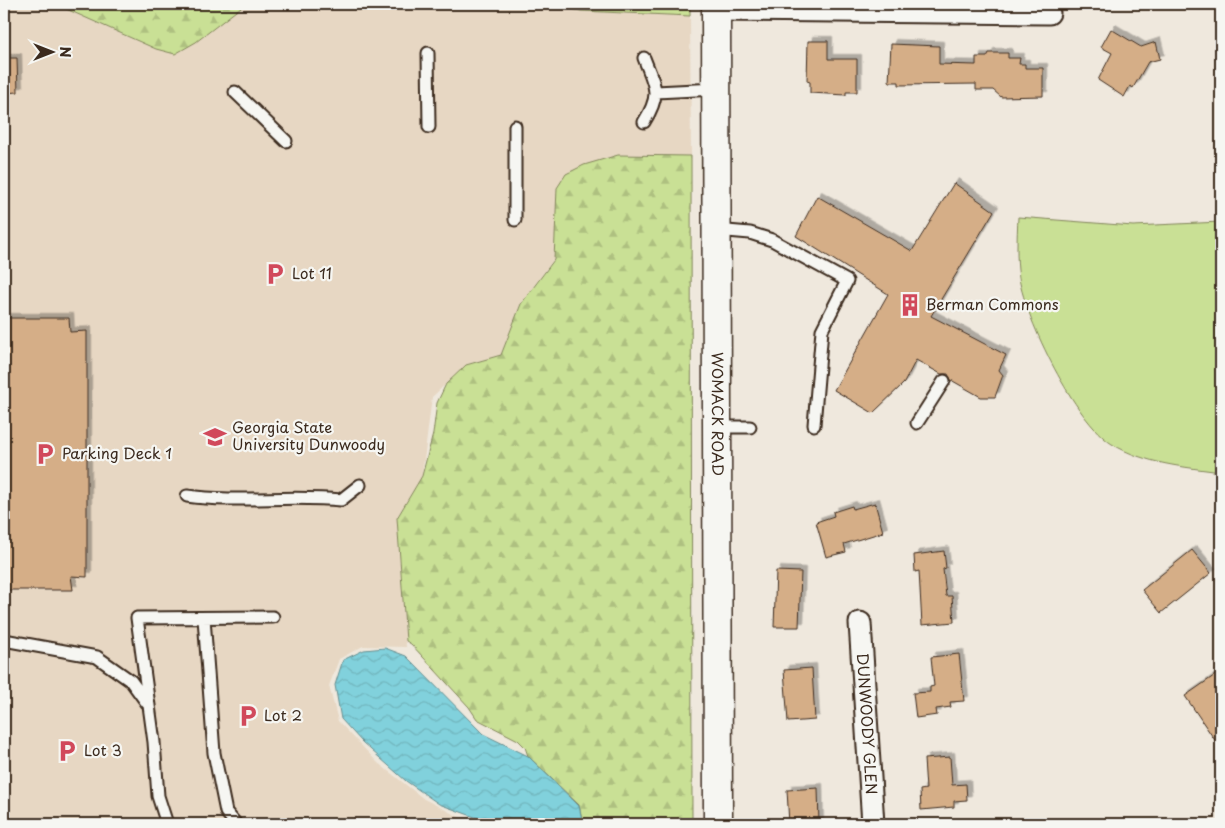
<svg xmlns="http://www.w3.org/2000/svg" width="1225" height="828" viewBox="0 0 1225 828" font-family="'Playpen Sans',sans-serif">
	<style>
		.built { fill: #e7d7c3 }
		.forest { fill: url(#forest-firs); stroke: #82855a }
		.pitch { fill: #c9e095; stroke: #82855a }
		.water { fill: url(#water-waves); stroke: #658e90 }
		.building { fill: #d5ae87; stroke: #3b2a1e; filter: url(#shadow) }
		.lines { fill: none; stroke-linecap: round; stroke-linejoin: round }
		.service-casing { stroke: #3b2a1e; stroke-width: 15 }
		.minor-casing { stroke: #3b2a1e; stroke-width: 25 }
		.tertiary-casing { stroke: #3b2a1e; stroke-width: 31 }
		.service { stroke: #f6f6f2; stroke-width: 11 }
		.minor { stroke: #f6f6f2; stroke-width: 21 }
		.tertiary { stroke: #f6f6f2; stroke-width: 28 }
		.labels { text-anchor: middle; stroke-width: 4.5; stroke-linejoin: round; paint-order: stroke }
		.poi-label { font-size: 15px; fill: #3b2a1e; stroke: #f6f6f2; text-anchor: start }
		.street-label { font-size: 15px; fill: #3b2a1e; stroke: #f6f6f2 }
	</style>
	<defs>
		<pattern id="forest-firs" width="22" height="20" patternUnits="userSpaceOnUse" patternTransform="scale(1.25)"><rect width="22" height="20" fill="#c9e095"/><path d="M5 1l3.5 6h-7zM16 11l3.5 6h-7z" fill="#aec080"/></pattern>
		<pattern id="water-waves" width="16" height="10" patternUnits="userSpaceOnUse" patternTransform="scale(1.25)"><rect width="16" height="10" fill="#81d1dc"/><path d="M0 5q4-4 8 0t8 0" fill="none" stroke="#70b4bc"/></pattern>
		<filter id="shadow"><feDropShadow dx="4.5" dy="-4.5" stdDeviation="0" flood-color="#0004"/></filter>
	</defs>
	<rect width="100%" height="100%" fill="#efe8dd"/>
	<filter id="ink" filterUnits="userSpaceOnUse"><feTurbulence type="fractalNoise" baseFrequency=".02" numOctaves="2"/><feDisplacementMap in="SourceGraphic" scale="10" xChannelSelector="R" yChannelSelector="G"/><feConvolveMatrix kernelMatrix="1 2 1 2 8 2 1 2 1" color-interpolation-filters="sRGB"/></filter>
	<g filter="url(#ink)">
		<path class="built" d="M4,4h51l101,45 67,-30 22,-15h133l15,5 13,-1 15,-4h78l62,3 20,4 109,5 1,140 -74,-1 -60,33 -3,71 -33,45 -20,51 -35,10 -34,32 -10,79 -25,42 9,129 -43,-1 -24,13 -10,27 9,35 40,42 46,36 37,19 20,6h-477z"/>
		<path class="forest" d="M55,4h190l-49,38 -21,12 -19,-5z
			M499,4h191v12l-109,-5 -20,-4z
			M618,155l73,1 1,668h-109l-4,-19 -51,-49 -3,-9 -7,-7 -41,-21 -8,-12 -58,-63 -5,-3 -9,-123 25,-42 11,-42 4,-31 9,-19 20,-19 35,-10 20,-51 33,-44 3,-72 9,-14 18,-9z"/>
		<path class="pitch" d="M1018,217l115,9 88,-4v250c-37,-5 -76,-8 -109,-28 -37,-23 -86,-124 -93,-166 -3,-19 -2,-41 -1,-61z"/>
		<path class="water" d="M385,648l21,8 77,78 45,22 51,50 4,18h-89l-55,-20 -33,-23 -44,-39 -21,-23 -6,-34 8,-25 21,-10z"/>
		<path class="building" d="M1111,29l30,18 15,-5 4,17 -12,3 -15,26 -3,-2 -6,11 -26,-17 14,-27 -11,-6z
			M808,41h20v18h29v33h-11v3l-36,-2v-11l-3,-1z
			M891,44l48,2v18l37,1v-8h11l2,-4h19v5h12l-1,6h6v4h18v28l-42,1 -8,-7h-17v-6l-77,1v-3h-10z
			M4,58h13l1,34 -14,1z
			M954,183l40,28 -63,105 75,39 -7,15 4,5 -8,22h-14l-30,-17 -3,-6h-7l-25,-14 -12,23 -31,30 -39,-23 54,-96 -92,-58 21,-40 95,55z
			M4,318h65l1,14 17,-1v246l-16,-1 2,14h-69z
			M875,503l8,29 -39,12 2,8 -20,5 -10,-35 18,-6 -1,-4 19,-6 1,3z
			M1192,550l19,23 -50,40 -19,-23z
			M944,551l2,17 -3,1 3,27h6l2,26 -32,3 -3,-54 -4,1 -1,-17z
			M776,571l25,1 -2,55h-25z
			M959,654l5,47 -14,1 1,5 -15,2 1,6 -21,3 -3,-25 17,-1v-5l4,-1 -3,-29z
			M812,668l3,52 -27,2 -4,-52z
			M1221,671v78l-36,-53z
			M950,757l2,28 14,-1 1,16 -13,1v6l-33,3 -1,-20 6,-1 -2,-30z
			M818,788l1,36h-30l-2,-34z"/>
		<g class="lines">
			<defs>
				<path id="service" d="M428,53l1,74
					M644,58c11,29 18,35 0,64
					M235,92l51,49
					M656,92l60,-3
					M515,126v94
					M716,230l34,3 22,7 75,41 -25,49 -8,95
					M917,423l27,-42
					M717,427h33
					M187,496c51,7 103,-1 154,4l19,-15
					M204,618l10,135 12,59 10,12
					M4,640l93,17 34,24 16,22
					M167,824l-9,-28 -4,-54 -17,-124 136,-1"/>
				<g id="minor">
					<path d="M716,10l333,3"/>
					<path id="s1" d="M860,623l13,201"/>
				</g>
				<g id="tertiary">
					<path id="s2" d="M716,4l2,820"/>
				</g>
			</defs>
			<use href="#service" class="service-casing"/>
			<use href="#minor" class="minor-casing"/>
			<use href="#tertiary" class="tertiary-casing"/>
			<use href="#service" class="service"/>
			<use href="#minor" class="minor"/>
			<use href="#tertiary" class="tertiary"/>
		</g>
	</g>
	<defs>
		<symbol id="parking-bare" viewBox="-9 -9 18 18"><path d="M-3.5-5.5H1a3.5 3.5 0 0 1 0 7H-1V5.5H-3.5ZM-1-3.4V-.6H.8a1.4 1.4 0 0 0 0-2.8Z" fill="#d1495b" stroke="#f6f6f2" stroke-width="2.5" paint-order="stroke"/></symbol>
		<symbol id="building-bare" viewBox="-9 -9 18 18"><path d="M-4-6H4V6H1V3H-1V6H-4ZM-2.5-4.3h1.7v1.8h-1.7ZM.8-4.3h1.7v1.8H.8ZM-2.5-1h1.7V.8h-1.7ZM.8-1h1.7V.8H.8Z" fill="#d1495b" stroke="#f6f6f2" stroke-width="2.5" paint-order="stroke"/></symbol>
		<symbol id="university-bare" viewBox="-9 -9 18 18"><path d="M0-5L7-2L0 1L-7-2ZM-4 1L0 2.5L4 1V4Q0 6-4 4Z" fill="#d1495b" stroke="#f6f6f2" stroke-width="2.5" paint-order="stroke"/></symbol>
	</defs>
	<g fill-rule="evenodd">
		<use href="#parking-bare" x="259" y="258" width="32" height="32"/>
		<use href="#building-bare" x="894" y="289" width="32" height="32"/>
		<use href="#university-bare" x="199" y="421" width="32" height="32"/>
		<use href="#parking-bare" x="29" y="438" width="32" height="32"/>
		<use href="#parking-bare" x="232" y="700" width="32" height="32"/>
		<use href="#parking-bare" x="51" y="735" width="32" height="32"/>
	</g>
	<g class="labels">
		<g class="poi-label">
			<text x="292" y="279">Lot 11</text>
			<text x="926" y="310">Berman Commons</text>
			<text x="232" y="433">Georgia State<tspan x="232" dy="17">University Dunwoody</tspan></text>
			<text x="62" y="459">Parking Deck 1</text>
			<text x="264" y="721">Lot 2</text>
			<text x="84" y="756">Lot 3</text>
		</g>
		<g class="street-label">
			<text dy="5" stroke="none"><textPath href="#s2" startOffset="410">WOMACK ROAD</textPath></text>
			<text dy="5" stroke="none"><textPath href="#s1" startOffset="101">DUNWOODY GLEN</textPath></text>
		</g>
	</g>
	<rect width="1225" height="828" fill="none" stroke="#f6f6f2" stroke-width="20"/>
	<rect x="10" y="10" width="1205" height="808" fill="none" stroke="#3b2a1e" stroke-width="2" filter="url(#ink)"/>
	<g transform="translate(52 52) rotate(90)" stroke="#f6f6f2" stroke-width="4" paint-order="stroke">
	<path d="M0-4L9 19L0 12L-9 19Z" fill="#3b2a1e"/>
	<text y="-8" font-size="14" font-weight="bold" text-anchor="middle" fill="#3b2a1e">N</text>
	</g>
</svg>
